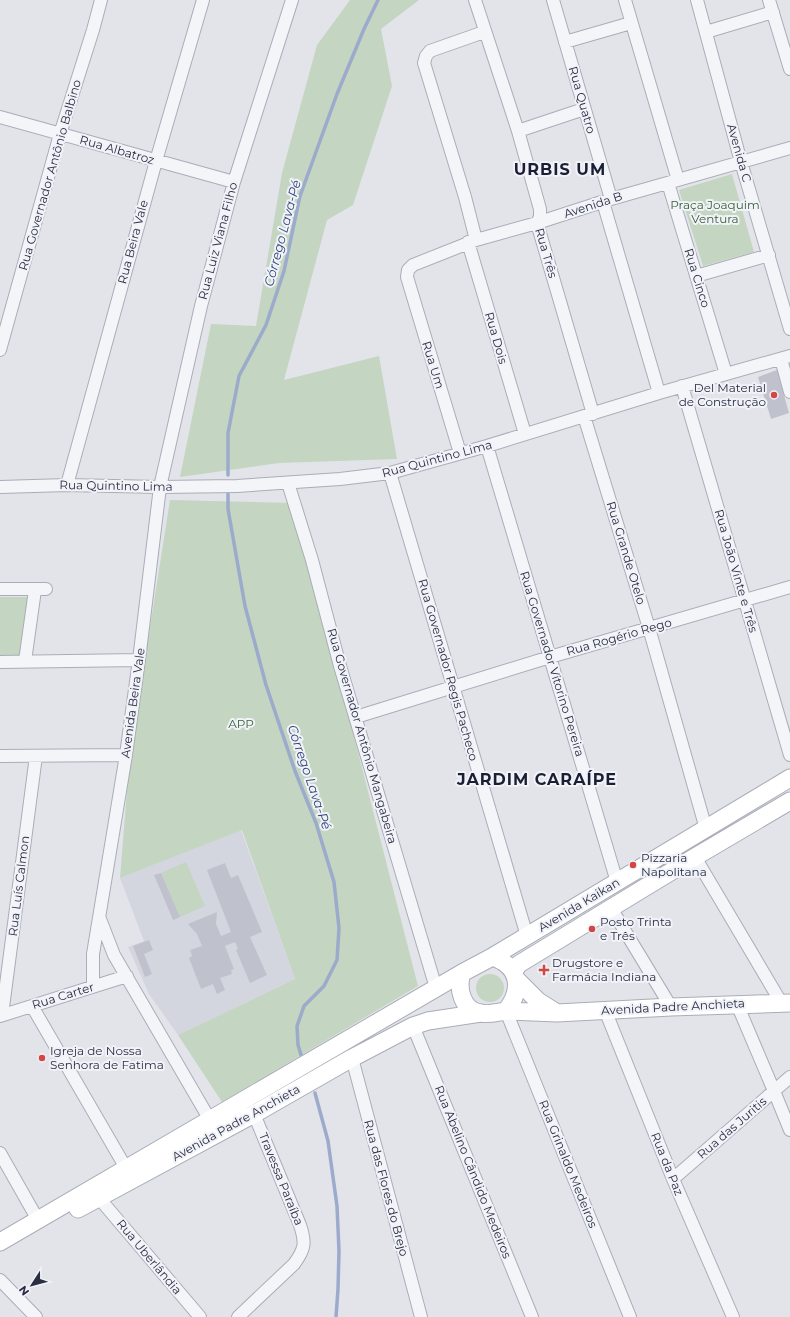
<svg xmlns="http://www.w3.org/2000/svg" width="790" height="1317" viewBox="0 0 790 1317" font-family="Montserrat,sans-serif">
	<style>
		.built { fill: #d3d6df }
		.green { fill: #c4d5c2 }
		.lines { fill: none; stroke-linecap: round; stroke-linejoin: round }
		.stream { stroke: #9cabcb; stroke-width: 3.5 }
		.building { fill: #bfc2cd }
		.street-casing { stroke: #aaadb8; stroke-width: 14 }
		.secondary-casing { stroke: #aaadb8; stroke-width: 19 }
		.street { stroke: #f4f5f8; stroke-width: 12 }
		.secondary { stroke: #fff; stroke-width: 17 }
		.poi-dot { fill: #d24644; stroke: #f1f3f8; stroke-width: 1.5 }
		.labels { text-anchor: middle; stroke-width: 4; stroke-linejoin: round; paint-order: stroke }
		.street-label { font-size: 12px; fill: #292e43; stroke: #f1f3f8 }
		.park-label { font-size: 12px; fill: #375f36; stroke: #f1f3f8 }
		.poi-label { font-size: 12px; fill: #292e43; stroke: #f1f3f8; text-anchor: start }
		.water-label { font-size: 13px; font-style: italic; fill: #324578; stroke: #f1f3f8 }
		.district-label { font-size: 16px; font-weight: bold; letter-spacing: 1px; fill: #1b1f34; stroke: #f1f3f8 }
	</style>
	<rect width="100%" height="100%" fill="#e2e4ea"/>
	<path class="built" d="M241,830l54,149 -117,56 -29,-41 -21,-47 16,-6 -24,-63z"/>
	<path class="green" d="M350,0h69l-38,29 11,57 -39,119 -26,15 -43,160 95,-24 18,103 -118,4 -99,14 31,-153 45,2 26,-153 35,-128z
		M732,174l22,78 -51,14 -24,-76z
		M170,500l124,3 124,483 -196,116 -44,-67 117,-56 -53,-149 -122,48 10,-124z
		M0,597h30l-11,58h-19z
		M186,862l19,44 -25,11 -19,-44z
		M476 988a14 14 0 1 1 28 0a14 14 0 1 1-28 0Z"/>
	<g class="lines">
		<path class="stream" d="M228,475v-42l11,-57 27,-51 18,-54 16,-75 37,-102 27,-65 14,-29
			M228,494v15l17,97 21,79 29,86 21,52 18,59 5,46 -2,32 -13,26 -20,20 -7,20 1,19 4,13
			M315,1093l13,48 9,65 2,45 -1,38 -2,28"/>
	</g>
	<path class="building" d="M777,370l12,43 -18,6 -13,-42z
		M225,863l6,15 7,-3 24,57 -12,5 17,38 -17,8 -14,-33 2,-1 -3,-7 -10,4 9,23 -3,1 1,4 -12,4 5,12 -8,4 -4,-10 -12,5 -12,-31 3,-2 -2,-6 12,-4 -5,-12 -9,-10 29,-12 -1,12 5,12 10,-4 -24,-62z
		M161,873l19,44 -7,3 -19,-45z
		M149,940l4,10 -9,4 8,20 -7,3 -12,-31z"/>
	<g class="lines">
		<defs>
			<path id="street" d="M475,0l43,131 22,78v8l-3,6 56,191
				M553,0l58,199
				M625,0l53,180
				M697,0l44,162 49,167
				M769,0l21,69
				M706,32l67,-20
				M565,42l66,-19
				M0,117l234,65
				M518,131l66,-22
				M668,183l58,191
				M603,202l56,191
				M476,240l-11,-43 -41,-134 2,-7 4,-5 54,-19
				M468,242l57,192
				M696,276l73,-21
				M0,350l60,-216 33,-104 8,-30
				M781,359l9,33
				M682,386l108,369
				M584,416l65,212 57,201
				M487,446l130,436
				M460,453l-53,-176 1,-7 5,-5 63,-25 61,-17 74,-24 179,-51
				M390,473l137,463
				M288,483l24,77 28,106 96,322
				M67,485l89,-324 47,-161
				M0,487l67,-2 93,2 77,-1 103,-7 50,-6 97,-27 172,-53 131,-37
				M0,589h46
				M25,661l10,-71
				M0,662l139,-2
				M356,717l194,-60 240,-70
				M0,756l126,-1
				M695,857l87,147
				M611,908l60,99
				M100,919l14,36 96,165
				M93,986v-32l33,-199 13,-95 21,-173 41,-181 33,-124 58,-182
				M737,1004l37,87 16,39
				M32,1006l98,169
				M605,1010l68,169 60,138
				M506,1011l124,306
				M2,1015l34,-259
				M0,1016l127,-40
				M413,1026l119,291
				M352,1058l69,259
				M0,1153l38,67
				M673,1179l117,-102
				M99,1198l101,119
				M0,1280l36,37
				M238,1317l56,-53c11,-15 12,-21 6,-39l-46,-111"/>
			<path id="secondary" d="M492,957l298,-179
				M513,972l6,-8 176,-107 95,-56
				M516,979l22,22 19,12
				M506,1011l51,2 114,-6 119,-4
				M78,1209l176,-95 98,-56 61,-32 15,-5 53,-8
				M0,1242l462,-269 30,-16c28,9 31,32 14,54 -8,1 -18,4 -25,2 -19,-2 -24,-25 -19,-40"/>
		</defs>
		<use href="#street" class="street-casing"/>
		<use href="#secondary" class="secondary-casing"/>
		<use href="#street" class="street"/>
		<use href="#secondary" class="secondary"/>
	</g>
	<g class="poi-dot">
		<circle cx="774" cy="395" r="4"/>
		<circle cx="633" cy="865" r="4"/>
		<circle cx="592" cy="929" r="4"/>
		<path d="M542 964h4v4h4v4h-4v4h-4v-4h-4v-4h4z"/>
		<circle cx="42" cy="1058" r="4"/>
	</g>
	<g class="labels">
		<g class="street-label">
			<text transform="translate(582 100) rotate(74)" y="4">Rua Quatro</text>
			<text transform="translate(117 150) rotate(16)" y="4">Rua Albatroz</text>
			<text transform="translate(739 153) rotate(74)" y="4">Avenida C</text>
			<text transform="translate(50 175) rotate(-74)" y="4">Rua Governador Antônio Balbino</text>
			<text transform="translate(593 205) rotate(-18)" y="4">Avenida B</text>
			<text transform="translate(218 241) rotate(-75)" y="4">Rua Luiz Viana Filho</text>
			<text transform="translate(133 242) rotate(-75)" y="4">Rua Beira Vale</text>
			<text transform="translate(546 253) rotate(74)" y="4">Rua Três</text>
			<text transform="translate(697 278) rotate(73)" y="4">Rua Cinco</text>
			<text transform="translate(496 338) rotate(74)" y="4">Rua Dois</text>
			<text transform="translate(433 365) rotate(73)" y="4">Rua Um</text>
			<text transform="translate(437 459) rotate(-15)" y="4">Rua Quintino Lima</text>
			<text transform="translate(116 486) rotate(1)" y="4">Rua Quintino Lima</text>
			<text transform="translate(626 553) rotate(73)" y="4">Rua Grande Otelo</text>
			<text transform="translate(736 571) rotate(74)" y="4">Rua João Vinte e Três</text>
			<text transform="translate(619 637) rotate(-16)" y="4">Rua Rogério Rego</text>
			<text transform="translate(552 664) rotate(73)" y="4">Rua Governador Vitorino Pereira</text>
			<text transform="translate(448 670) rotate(74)" y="4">Rua Governador Regis Pacheco</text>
			<text transform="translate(133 703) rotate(-82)" y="4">Avenida Beira Vale</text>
			<text transform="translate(362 736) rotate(74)" y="4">Rua Governador Antônio Mangabeira</text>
			<text transform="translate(19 886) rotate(-83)" y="4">Rua Luís Calmon</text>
			<text transform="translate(579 905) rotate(-31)" y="4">Avenida Kaikan</text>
			<text transform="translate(63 996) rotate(-17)" y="4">Rua Carter</text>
			<text transform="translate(673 1007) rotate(-3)" y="4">Avenida Padre Anchieta</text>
			<text transform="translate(236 1123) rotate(-29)" y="4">Avenida Padre Anchieta</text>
			<text transform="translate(732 1128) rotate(-41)" y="4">Rua das Juritis</text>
			<text transform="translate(568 1164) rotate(68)" y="4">Rua Grinaldo Medeiros</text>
			<text transform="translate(667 1164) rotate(68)" y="4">Rua da Paz</text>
			<text transform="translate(473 1172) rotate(68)" y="4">Rua Abelino Cândido Medeiros</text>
			<text transform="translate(281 1179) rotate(68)" y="4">Travessa Paraíba</text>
			<text transform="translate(386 1188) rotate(75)" y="4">Rua das Flores do Brejo</text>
			<text transform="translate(149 1257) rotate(50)" y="4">Rua Uberlândia</text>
		</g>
		<g class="park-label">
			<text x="715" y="209">Praça Joaquim<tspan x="715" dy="14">Ventura</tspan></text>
			<text x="241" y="728">APP</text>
		</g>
		<g class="poi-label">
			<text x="766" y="392" text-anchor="end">Del Material<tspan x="766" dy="14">de Construção</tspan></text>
			<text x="641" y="862">Pizzaria<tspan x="641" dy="14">Napolitana</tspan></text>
			<text x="600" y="926">Posto Trinta<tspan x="600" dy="14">e Três</tspan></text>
			<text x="552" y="967">Drugstore e<tspan x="552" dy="14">Farmácia Indiana</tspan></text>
			<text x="50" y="1055">Igreja de Nossa<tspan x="50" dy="14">Senhora de Fatima</tspan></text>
		</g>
		<g class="water-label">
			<text transform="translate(282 233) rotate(-75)" y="5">Córrego Lava-Pé</text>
			<text transform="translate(310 777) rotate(71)" y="5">Córrego Lava-Pé</text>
		</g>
		<g class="district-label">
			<text x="560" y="175">URBIS UM</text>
			<text x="537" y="785">JARDIM CARAÍPE</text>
		</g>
	</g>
	<g transform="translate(32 1285) rotate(234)" stroke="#f1f3f8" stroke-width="3" paint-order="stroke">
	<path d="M0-3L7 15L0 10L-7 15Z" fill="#292e43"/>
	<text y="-6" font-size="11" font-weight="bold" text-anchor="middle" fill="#292e43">N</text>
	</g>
</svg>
